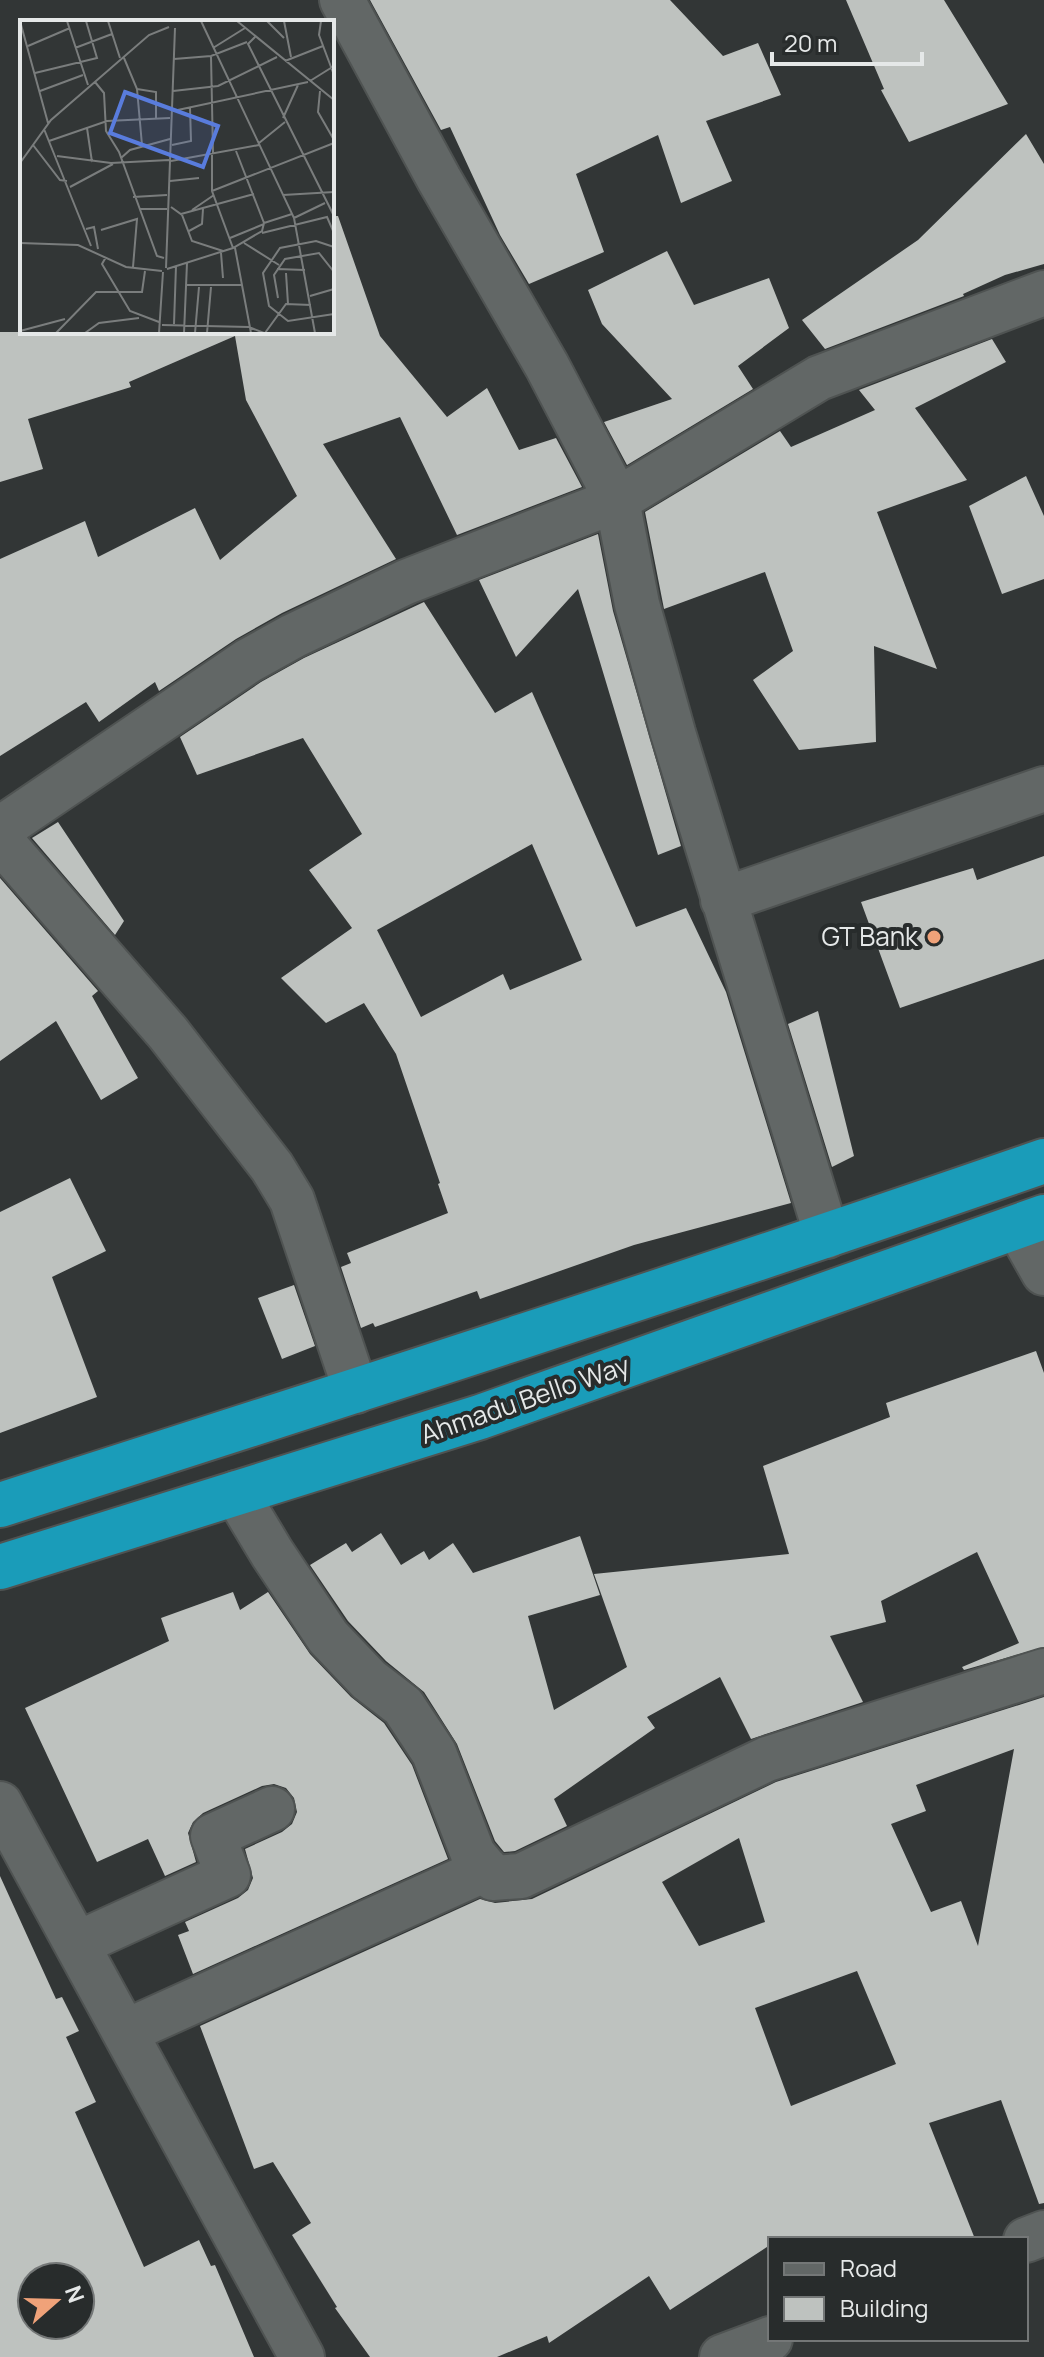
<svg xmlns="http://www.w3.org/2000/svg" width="1044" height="2357" viewBox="0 0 1044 2357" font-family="Manrope,sans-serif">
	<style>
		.building { fill: #bec2bf; fill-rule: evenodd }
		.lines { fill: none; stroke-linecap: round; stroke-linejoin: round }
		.minor-casing { stroke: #4f5352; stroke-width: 48 }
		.highway-casing { stroke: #4f5352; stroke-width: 48 }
		.minor { stroke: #626766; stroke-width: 44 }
		.highway { stroke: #1a9cb9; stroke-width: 44 }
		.poi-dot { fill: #f0a279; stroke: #282c2c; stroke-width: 3 }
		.labels { text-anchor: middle; stroke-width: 8; stroke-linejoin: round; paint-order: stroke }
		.poi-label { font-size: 26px; fill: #e5e8e8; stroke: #282c2c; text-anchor: end }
		.street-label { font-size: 26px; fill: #e5e8e8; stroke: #282c2c }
		.inset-road { fill: none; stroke: #7a7d7d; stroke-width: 2 }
		.view { fill: #597cdd; fill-opacity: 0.15; stroke: #597cdd; stroke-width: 4 }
		.inset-edge { fill: none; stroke: #e5e8e8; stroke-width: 4 }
	</style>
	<rect width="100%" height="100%" fill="#323636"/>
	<path class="building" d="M370,0h300l53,56 35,-13 23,52 -75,26 26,60 -51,22 -23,-68 -82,39 28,78 -75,32 -29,-49 -50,-108 -9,3z
		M846,0h98l64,104 -99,38 -28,-52 3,-1z
		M1026,134l18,30v100l-39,11 -42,19 1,2 -139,53 -23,-29 116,-80z
		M332,216h6l42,120 67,81 40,-29 32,62 37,-12 26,49 -125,48 -57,-118 -77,27 73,115 -114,54 -46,26 -77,52 -4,-9 -56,40 -13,-20 -86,54v-197l85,-38 13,36 97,-49 25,52 77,-64 -51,-96 -11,-64 -106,46 2,5 -103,32 15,50 -43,13v-150h332z
		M667,251l27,54 75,-27 20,50 -51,38 15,23 -126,76 -23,-43 68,-23 -70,-75 -14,-34z
		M992,339l14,23 -91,46 52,72 -90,32 60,157 -63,-23 2,96 -77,8 -46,-70 40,-29 -28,-79 -101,37 -19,-97 135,-81 11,16 84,-37 -16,-20z
		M1026,476l18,40v63l-42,15 -33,-88z
		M598,534l15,77 68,235 -23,9 -80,-266 -62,68 -37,-77z
		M424,602l71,111 37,-21 104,235 50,-19 40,84 65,211 -157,42 -154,54 -3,-8 -102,36 -2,-4 -12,5 -20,-61 10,-4 -4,-10 101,-40 -10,-29 2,-1 -44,-129 -32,-51 -38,20 -45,-45 71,-50 -43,-58 53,-36 -59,-96 -106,37 -17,-38 81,-55 43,-24zM532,844l50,116 -72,30 -7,-16 -82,43 -44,-87z
		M58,822l66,99 -9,14 -83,-97z
		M1044,856v103l-144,49 -39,-106 112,-34 4,12z
		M0,878l98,113 -6,5 46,82 -37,22 -45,-79 -56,40z
		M818,1011l36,145 -22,11 -44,-143z
		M70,1178l36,73 -54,26 45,120 -97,36v-221z
		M294,1285l21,61 -33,13 -24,-61z
		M1036,1351l8,22v274l-80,23 -2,-3 57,-24 -42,-91 -96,49 5,21 -56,14 33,66 -112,37 -31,-62 -73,40 8,11 -101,71 13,27 -52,25 -11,1 -9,-11 -38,-97 -33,-52 -38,-31 -38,-40 -38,-56 36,-22 6,9 29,-19 20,32 23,-14 5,9 24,-17 20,30 107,-37 20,59 -72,21 26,94 73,-43 -33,-93 195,-20 -26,-88 127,-49 -4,-14z
		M233,1592l7,18 28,-18 42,62 41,43 33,26 28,42 36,94 -255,115 -15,-39 11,-4 -4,-9 53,-24 10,-8 5,-12 -8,-29 37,-17 10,-8 5,-12 -3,-14 -8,-10 -12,-4 -12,2 -59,27 -10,9 -5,11 8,29 -31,14 -17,-37 -51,23 -72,-154 144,-67 -8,-23z
		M1044,1697v506l-5,1 -38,-104 -72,23 46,116h-205v6l-100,65 -21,-34 -100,67 -2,-7 -50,21h-127l-35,-49 2,-1 -45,-72 19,-12 -38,-61 -19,7 -54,-143 280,-127 15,4 37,-4 244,-117zM1014,1749l-36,197 -17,-45 -30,11 -40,-88 35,-13 -10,-26zM739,1838l26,84 -66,24 -37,-64zM857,1971l39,93 -105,42 -36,-98z
		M0,1876l56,123 6,-2 17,34 -13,6 30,65 -21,10 69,155 55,-27 12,26 4,-1 39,92h-254zM32,2277h48v48h-48z"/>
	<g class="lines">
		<defs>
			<path id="minor" d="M342,0l97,179 108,187 70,134 20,104 36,129 154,503
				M0,829l248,-168 45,-25 113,-54 211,-82 202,-122 225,-85
				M0,840l168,193 104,134 20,33 64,191
				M723,900l321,-111
				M1018,1227l26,46
				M236,1493l36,60 56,84 41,43 34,26 31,47 39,101 20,24 28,-2 246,-117 277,-88
				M0,1804l302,553
				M77,1944l151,-69 -15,-39 59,-27
				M125,2032l361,-163
				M1026,2240l18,-7
				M722,2357l48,-18"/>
			<path id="highway" d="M0,1505c349,-112 698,-224 1044,-344
				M0,1567l480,-150 564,-200"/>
		</defs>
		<use href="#minor" class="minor-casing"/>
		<use href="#highway" class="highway-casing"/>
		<use href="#minor" class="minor"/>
		<use href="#highway" class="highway"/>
	</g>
	<circle class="poi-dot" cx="934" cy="937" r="8"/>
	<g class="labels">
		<g class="poi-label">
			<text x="918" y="946">GT Bank</text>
		</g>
		<g class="street-label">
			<text transform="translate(525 1400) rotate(-19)" y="9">Ahmadu Bello Way</text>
		</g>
	</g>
	<g transform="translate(20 20)">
		<rect width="314" height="314" fill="#323636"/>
		<path class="inset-road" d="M0,1l28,102M47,1l21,64M88,1l12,37M181,1l93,197 21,115M217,1l97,79M247,1l17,17M264,1l7,36M301,1l-2,14 15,40M235,17l-7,7 86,172M8,26l42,-18M55,28l37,-14M193,28l32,-20M191,36l2,97M104,38l13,31 5,56M154,39l37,-3 36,-14M265,41l38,-15M15,53l62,-15 -11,-37M290,61l24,-15M75,62l9,11 2,38 13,21 38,104 7,2M117,69l19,3v26M20,71l43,-16M153,71l45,-5 59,-29M300,71l-2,21 16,28M153,91l135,-29M263,98l15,-33M67,108l5,34M24,109l47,117M29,121l58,-20 63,-3M239,123l26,-21M13,125l27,35 7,1M152,125l19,-4 -1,-33M192,135v36l21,57M37,136l54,7 58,-3M101,138l9,-8 40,-11M151,141l88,-16M0,143l31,-43 98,-85 20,-8M150,161l29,-3M50,167l43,-23M192,171l122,-48M263,175l51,-3M113,177l34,-2M151,187l11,8 10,26 31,10M119,189h28M172,190l22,-15M161,194l73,-20M274,198l31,-15M244,203l28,-9M66,209l8,-2 4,22M81,210l36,-11 -4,48M169,211l13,-7 1,-15M242,213l65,-16 7,16M210,218l34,-14M0,223l58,2 48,22 36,4M224,223l35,22M314,227l-18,-6 -36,7 -17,25 6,33 19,15 46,-7M215,228l16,85M201,233l2,25M86,237l-4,7 28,47 29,11M146,248l9,-240M147,249l66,-21 29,-17 2,-8 -28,-72M257,249l28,1M266,253l2,31M167,265h55M290,276l24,-7M258,278l-4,-23 11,-16 34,-6 15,19M154,304l2,-58M142,305l87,2 15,6M0,311l45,-12M36,313l40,-41h46l3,-21M65,313l14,-10 40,-5M139,313l4,-61M164,313l3,-70M175,313l4,-46M187,313l4,-46M245,313l21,-29 25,1"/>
		<path class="view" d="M105,72l93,34 -15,41 -93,-34z"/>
		<rect width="314" height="314" class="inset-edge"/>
	</g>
	<rect x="768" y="2237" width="260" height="104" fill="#282c2c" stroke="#747777" stroke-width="2"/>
	<rect x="784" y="2263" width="40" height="12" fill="#626766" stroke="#747777" stroke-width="2"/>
	<text x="840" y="2277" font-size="24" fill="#e5e8e8">Road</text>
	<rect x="784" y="2297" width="40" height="24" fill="#bec2bf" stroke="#747777" stroke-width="2"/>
	<text x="840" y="2317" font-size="24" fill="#e5e8e8">Building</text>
	<g transform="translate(56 2301) rotate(70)"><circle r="38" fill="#282c2c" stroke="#747777" stroke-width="2"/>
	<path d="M0-6L14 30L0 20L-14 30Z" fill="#f0a279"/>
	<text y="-12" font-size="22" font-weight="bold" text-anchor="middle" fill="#e5e8e8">N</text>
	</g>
	<path d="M772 52v12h150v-12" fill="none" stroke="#e5e8e8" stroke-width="4"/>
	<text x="784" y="52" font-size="24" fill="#e5e8e8" stroke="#282c2c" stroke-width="6" paint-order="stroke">20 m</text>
</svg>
